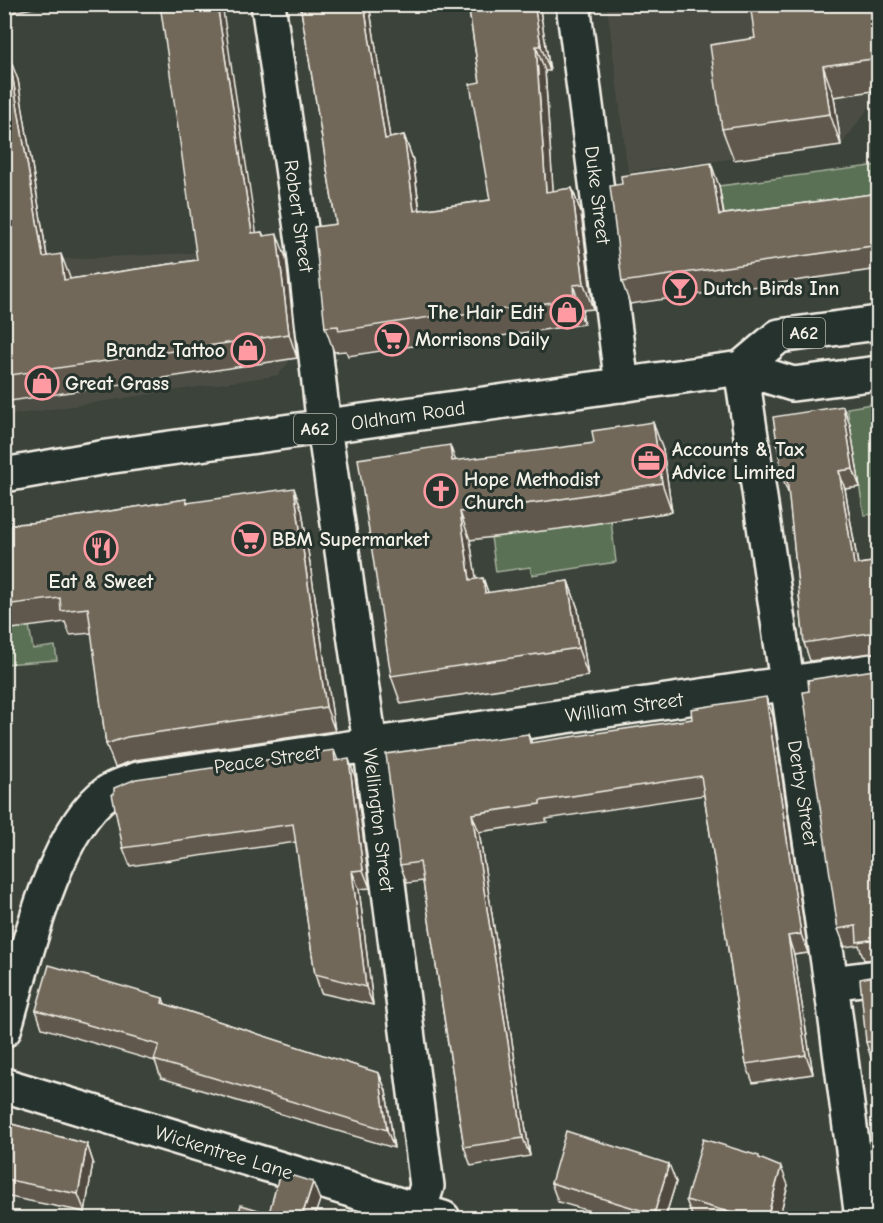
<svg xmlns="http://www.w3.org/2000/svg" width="883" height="1223" viewBox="0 0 883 1223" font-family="'Comic Neue',sans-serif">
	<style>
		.built { fill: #4c4e44 }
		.green { fill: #5a7155; stroke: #a7b19e; stroke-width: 1.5 }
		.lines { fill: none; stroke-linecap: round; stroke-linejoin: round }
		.minor-casing { stroke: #f4f1e8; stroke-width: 38 }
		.trunk-casing { stroke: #f4f1e8; stroke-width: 38 }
		.minor { stroke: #26332d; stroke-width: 33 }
		.trunk { stroke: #26332d; stroke-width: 33 }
		.wall { fill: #61594d; stroke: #f4f1e8; stroke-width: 1.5 }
		.shaded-wall { fill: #4f483f; stroke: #f4f1e8; stroke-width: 1.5 }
		.building { fill: #71675a; stroke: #f4f1e8; stroke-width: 1.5 }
		.labels { text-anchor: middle; stroke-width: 6; stroke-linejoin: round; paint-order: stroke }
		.shield { fill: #26332d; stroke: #b6b8b0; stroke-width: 1.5 }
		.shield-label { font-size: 18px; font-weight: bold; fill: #f4f1e8 }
		.street-label { font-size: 20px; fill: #f4f1e8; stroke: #26332d }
		.poi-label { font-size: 20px; font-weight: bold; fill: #f4f1e8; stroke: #26332d; text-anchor: start }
	</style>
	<rect width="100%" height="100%" fill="#3c433a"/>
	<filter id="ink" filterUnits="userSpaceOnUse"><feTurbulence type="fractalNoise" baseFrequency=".0167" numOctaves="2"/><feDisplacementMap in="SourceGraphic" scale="12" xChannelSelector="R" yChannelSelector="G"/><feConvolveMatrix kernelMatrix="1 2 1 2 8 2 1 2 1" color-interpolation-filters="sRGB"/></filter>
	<g filter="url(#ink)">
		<path class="built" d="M607,5h271v90l-37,50 -213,27z
			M272,249l17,113 -11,13 -273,41 -1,-154z"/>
		<path class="green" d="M878,165v51l-151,20 -8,-50z
			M878,403v111l-14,1 -17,-107z
			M605,471l11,91 -84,13 -2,-8 -34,5 -5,-35 116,-15 -6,-50z
			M28,620l5,29 22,-3 2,14 -52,4 -1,-34 10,-1z"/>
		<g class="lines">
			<defs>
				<path id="minor" d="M268,4l35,238 21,185 46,317 57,442 -8,25
					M573,4l49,381
					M741,368l90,615 31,235
					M831,983l47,-6
					M4,1030c19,-63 49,-201 104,-238 8,-6 20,-9 30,-13l740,-109
					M4,1085l439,133"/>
				<path id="trunk" d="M741,368l38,-32 99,-13
					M4,475l102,-18 635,-89 52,16 85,-11"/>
			</defs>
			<use href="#minor" class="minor-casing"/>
			<use href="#trunk" class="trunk-casing"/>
			<use href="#minor" class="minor"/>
			<use href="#trunk" class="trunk"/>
		</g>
		<path class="wall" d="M4,4h48l-48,10z
			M300,4h69l21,134 14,-3 9,25 7,50 70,-10 -10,-118 -12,-78h71l11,67h-5l8,120 19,-3 9,25 12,96 -11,1 2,14 -118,17 -1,-3 -117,18 -2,-5 -12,1 -9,-25 11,-103z
			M879,4v86l-45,7 7,48 -107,15 -12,-31 33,-91z
			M4,57l14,23 29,176 23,23 127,-19 60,-27 5,-1 2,4 22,22 11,100 -293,44z
			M719,186l5,28 155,-21v76l-249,35 -8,-22z
			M850,425l10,62 -15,2 13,75 21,-3v91l-69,9 -6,-18 -15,-148 -6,-15z
			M663,450l9,62 -113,17 -89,11 6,39 7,-1 5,15 80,-12 10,28 10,67 -187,28 -10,-28 65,-215z
			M186,499l1,4 115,8 33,220 -200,29 -20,7 -9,-23 -14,-111 -22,2 -5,-13 -61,8v-105l37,-3z
			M879,668v291l-15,1 -5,-15 -14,2 -7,-18 -29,-238z
			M773,716l35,237 -14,2 19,119 -60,9 -7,-19 -42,-269 -158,24 1,3 -68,10 51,324 -59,10 -7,-19 -41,-266 -16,2 -7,-18 128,-131 4,9z
			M334,750l4,11 17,16 15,111 -11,1 14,116 -52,-12 -6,-19 -19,-132 -166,24 -7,-18z
			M879,975v85l-7,1 -6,-19z
			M163,998l2,6 214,69 7,18 8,57 -233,-70 -6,-17 -113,-33 -6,-18z
			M4,1122l83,22 6,18 -8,50 -81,-16z
			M761,1159l27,26 -9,33h-86l-7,-18z
			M676,1182l-11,36h-51l-56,-16 -7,-19z"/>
		<path class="shaded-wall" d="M217,4h5l38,253 -8,-24z
			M364,4h5l25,160 -9,-25z
			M534,4h5l11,67 -9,-25z
			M536,46l9,25 10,146 -9,-25z
			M9,56l9,24 33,201 -8,-24z
			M823,66l11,31 7,48 -11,-31z
			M404,135l9,25 10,76 -9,-25z
			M711,163l8,23 8,51 -8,-22z
			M572,188l9,25 12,96 -9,-25z
			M277,234l9,24 11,100 -8,-24z
			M61,254l9,24 3,26 -9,-24z
			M573,285l9,25 2,14 -10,-25z
			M843,406l7,19 10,62 -7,-18z
			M653,422l10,28 9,62 -10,-29z
			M450,445l10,28 -8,-12z
			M839,471l6,18 16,94 -7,-18z
			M294,488l8,23 33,220 -9,-24z
			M460,512l10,28 11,68 -11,-28z
			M483,578l10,28 -8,-13z
			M568,581l10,28 10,67 -10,-28z
			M766,697l7,19 35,237 -7,-19z
			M349,759l6,18 15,111 -7,-18z
			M472,814l7,18 51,324 -7,-18z
			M352,871l7,18 14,116 -7,-18z
			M788,936l6,19 19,119 -7,-19z
			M379,1073l7,18 8,57 -7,-18z
			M87,1144l6,18 -8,50 -7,-18z
			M669,1164l7,18 -11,36h-9l-2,-4z
			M781,1167l7,18 -9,33h-12z
			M313,1182l7,18 -6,18 -11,-5z"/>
		<path class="building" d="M160,4h57l35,229 10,-1 1,4 14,-2 12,100 -285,42v-319l5,-1 34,201 18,-3 3,26 133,-20z
			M300,4h64l21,135 19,-4 10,76 76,-11 -20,-116 10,-2 -12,-78h66l7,42h-5l10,146 26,-4 12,96 -11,1 1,14 -117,17 -1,-3 -117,18 -1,-5 -13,1 -11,-100 22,-3z
			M750,4h129v54l-56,8 7,48 -108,15 -12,-84 45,-7z
			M711,163l8,52 160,-22v52l-257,37 -12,-96 12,-2 -1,-8z
			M843,406l10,63 -14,2 15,94 25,-4v74l-10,-2 -65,10 -17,-164 -4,1 -10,-63z
			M653,422l9,61 -114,18 -88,11 10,68 13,-2 2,15 83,-12 10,67 -187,28 -33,-217 92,-14 2,16 90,-11 52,-7 -2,-12z
			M294,488l32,219 -199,30 -21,7 -18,-136 -27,3 -1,-13 -56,7v-80l37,-3 145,-23 1,4z
			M879,668v274l-10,-2 -12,2 -1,-16 -18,3 -35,-237 6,-1 -1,-11 66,-10z
			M766,697l35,237 -13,2 18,119 -60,9 -45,-288 -161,25v3l-68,10 51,324 -59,9 -44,-285 -20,3 -14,-111 142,-20 2,9 162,-24 -1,-10z
			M334,750l1,11 14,-2 14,111 -11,1 14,116 -51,-13 -22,-150 -170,24 -11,-54h2v-6l22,-9z
			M49,965l114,33 -1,5 217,70 8,57 -233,-70 5,-15 -123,-35z
			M879,975v66l-13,1 -6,-63z
			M4,1122l83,22 -9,50 -74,-15z
			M566,1131l103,33 -15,50 -103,-31z
			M703,1139l56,17v2l22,9 -14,51h-17l-64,-18z
			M280,1172l33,10 -10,31 17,5h-83l4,-13 28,8z"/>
	</g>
	<defs>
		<symbol id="bar-ring" viewBox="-11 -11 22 22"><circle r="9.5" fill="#26332d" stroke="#ff9aa2" stroke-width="1.5"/><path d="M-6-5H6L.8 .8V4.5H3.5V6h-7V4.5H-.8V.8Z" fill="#ff9aa2"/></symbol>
		<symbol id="shop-ring" viewBox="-11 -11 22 22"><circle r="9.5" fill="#26332d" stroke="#ff9aa2" stroke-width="1.5"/><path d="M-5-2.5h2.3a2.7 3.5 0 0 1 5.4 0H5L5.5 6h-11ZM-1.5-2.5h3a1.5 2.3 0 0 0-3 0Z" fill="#ff9aa2"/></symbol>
		<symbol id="supermarket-ring" viewBox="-11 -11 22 22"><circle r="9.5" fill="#26332d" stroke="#ff9aa2" stroke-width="1.5"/><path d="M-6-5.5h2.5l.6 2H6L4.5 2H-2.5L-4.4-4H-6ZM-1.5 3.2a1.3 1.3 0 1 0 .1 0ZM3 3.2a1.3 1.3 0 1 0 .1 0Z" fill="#ff9aa2"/></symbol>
		<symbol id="office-ring" viewBox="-11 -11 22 22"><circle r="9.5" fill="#26332d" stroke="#ff9aa2" stroke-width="1.5"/><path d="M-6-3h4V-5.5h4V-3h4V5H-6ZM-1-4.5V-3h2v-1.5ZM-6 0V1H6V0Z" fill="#ff9aa2"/></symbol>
		<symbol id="church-ring" viewBox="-11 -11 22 22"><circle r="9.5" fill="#26332d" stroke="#ff9aa2" stroke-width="1.5"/><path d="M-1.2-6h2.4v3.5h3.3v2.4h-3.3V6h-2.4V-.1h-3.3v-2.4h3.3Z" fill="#ff9aa2"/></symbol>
		<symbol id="restaurant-ring" viewBox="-11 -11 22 22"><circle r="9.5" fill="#26332d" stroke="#ff9aa2" stroke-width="1.5"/><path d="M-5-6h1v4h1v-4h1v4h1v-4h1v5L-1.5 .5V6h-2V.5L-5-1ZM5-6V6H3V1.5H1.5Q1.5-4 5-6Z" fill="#ff9aa2"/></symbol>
	</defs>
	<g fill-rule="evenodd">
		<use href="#bar-ring" x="661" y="269" width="38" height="38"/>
		<use href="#shop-ring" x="548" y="293" width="38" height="38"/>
		<use href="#supermarket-ring" x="373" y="320" width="38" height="38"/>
		<use href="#shop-ring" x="229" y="331" width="38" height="38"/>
		<use href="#shop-ring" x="23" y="364" width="38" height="38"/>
		<use href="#office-ring" x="630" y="442" width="38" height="38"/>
		<use href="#church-ring" x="422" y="472" width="38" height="38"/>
		<use href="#supermarket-ring" x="230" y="520" width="38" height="38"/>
		<use href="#restaurant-ring" x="82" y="529" width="38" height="38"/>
	</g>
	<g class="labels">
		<g class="shield">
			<rect x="783" y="318" width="42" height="30" rx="4.5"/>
			<rect x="294" y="414" width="42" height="30" rx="4.5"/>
		</g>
		<g class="shield-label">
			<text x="804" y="339">A62</text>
			<text x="315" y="435">A62</text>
		</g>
		<g class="street-label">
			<text transform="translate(598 195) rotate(83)" y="7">Duke Street</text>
			<text transform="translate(299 216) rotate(82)" y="7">Robert Street</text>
			<text transform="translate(408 415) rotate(-8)" y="7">Oldham Road</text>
			<text transform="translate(624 707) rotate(-8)" y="7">William Street</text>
			<text transform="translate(267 759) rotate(-8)" y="7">Peace Street</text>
			<text transform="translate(803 793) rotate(81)" y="7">Derby Street</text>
			<text transform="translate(379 820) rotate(83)" y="7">Wellington Street</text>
			<text transform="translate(224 1152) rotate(17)" y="7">Wickentree Lane</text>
		</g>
		<g class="poi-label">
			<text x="703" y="295">Dutch Birds Inn</text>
			<text x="544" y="319" text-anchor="end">The Hair Edit</text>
			<text x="415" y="346">Morrisons Daily</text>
			<text x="225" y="357" text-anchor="end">Brandz Tattoo</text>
			<text x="65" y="390">Great Grass</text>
			<text x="672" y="456">Accounts &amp; Tax<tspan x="672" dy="23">Advice Limited</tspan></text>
			<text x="464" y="486">Hope Methodist<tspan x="464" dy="23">Church</tspan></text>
			<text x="272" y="546">BBM Supermarket</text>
			<text x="101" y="588" text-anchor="middle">Eat &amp; Sweet</text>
		</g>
	</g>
	<rect width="883" height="1223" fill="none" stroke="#26332d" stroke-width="24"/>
	<rect x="12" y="12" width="859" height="1199" fill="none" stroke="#f4f1e8" stroke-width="2" filter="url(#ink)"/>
</svg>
